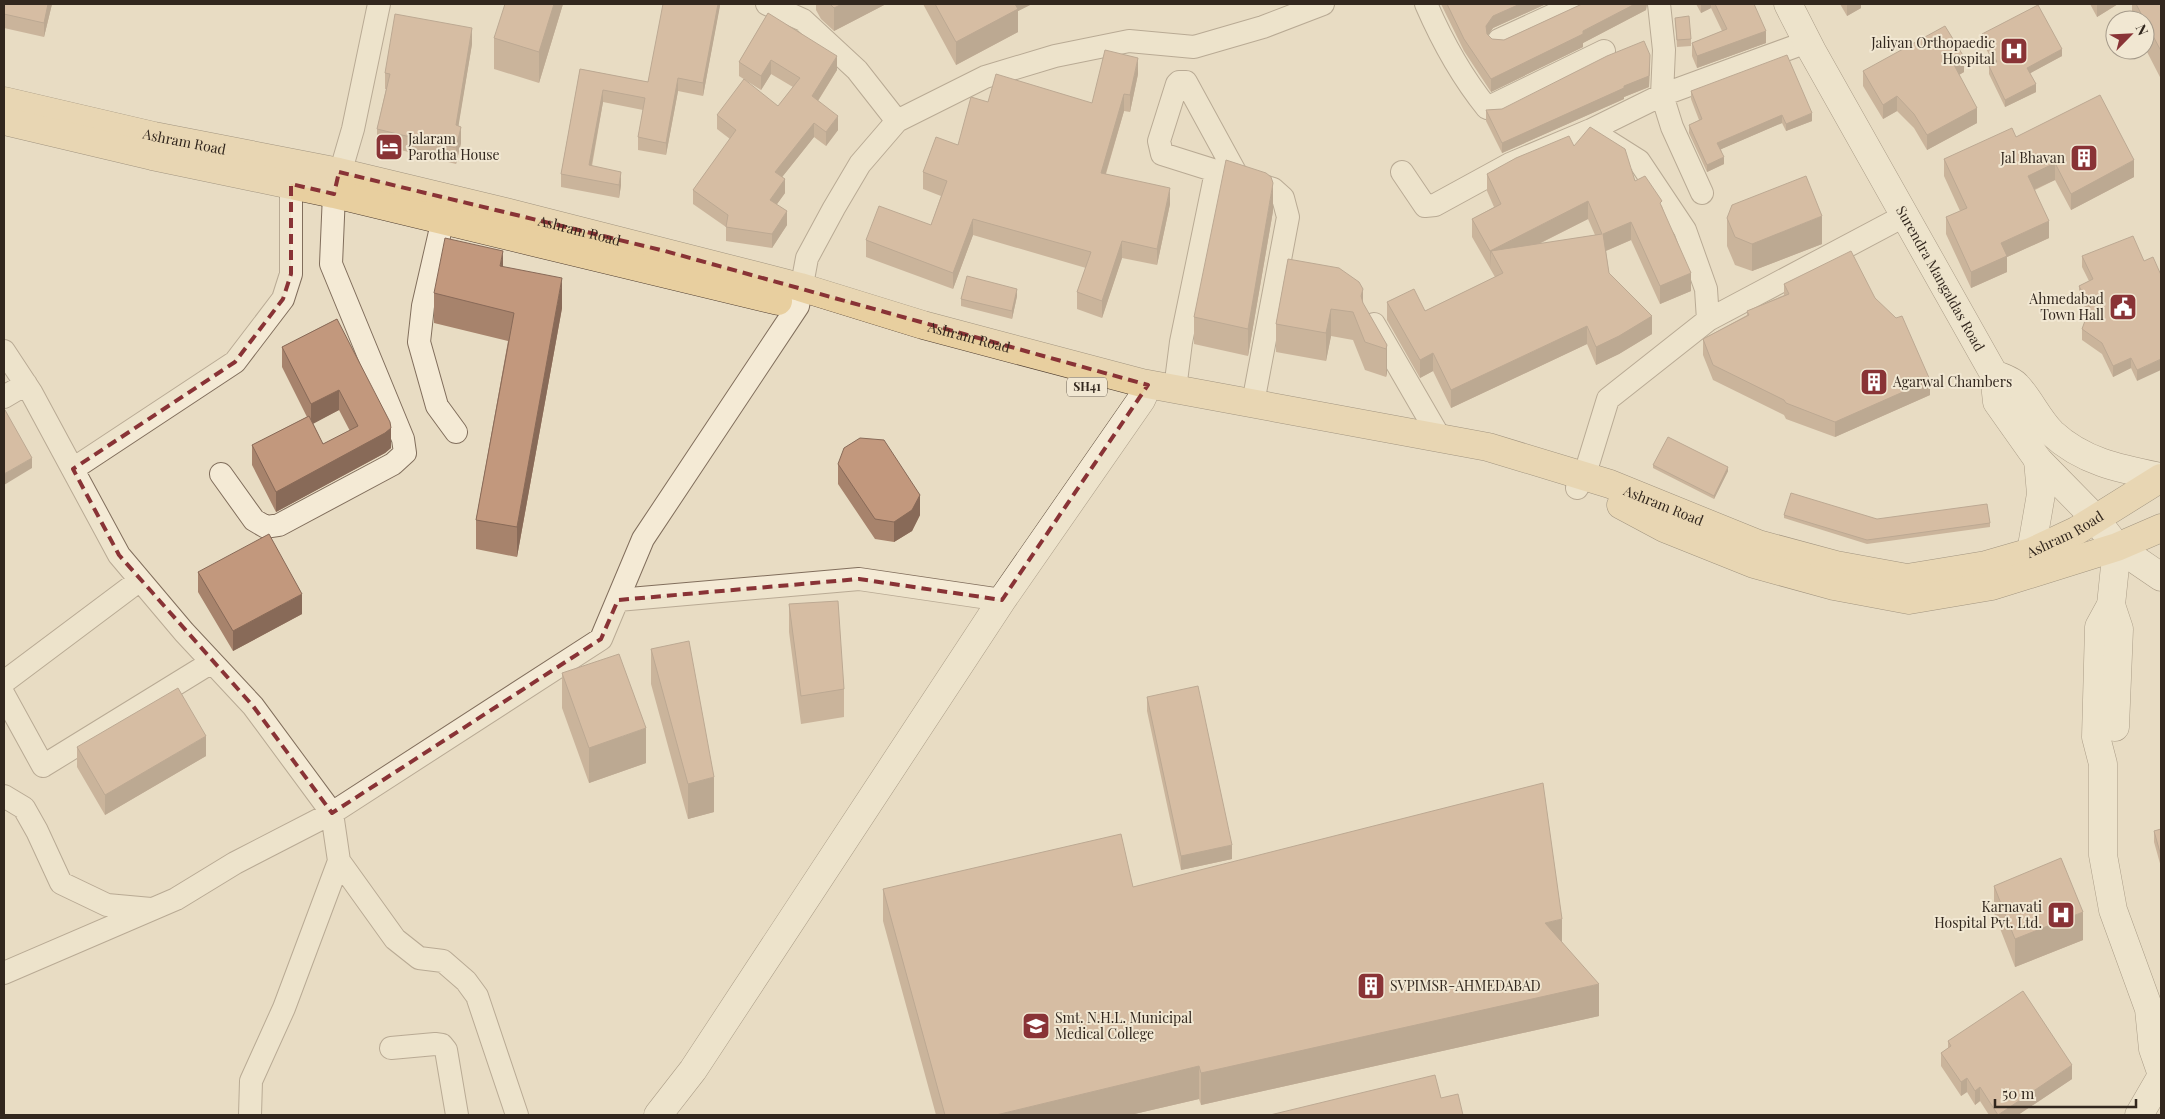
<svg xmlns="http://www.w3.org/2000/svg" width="2165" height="1119" viewBox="0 0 2165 1119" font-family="'Playfair Display',serif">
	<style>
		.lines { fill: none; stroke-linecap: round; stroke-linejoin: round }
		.street-casing { stroke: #816e5c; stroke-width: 24 }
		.secondary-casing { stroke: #62503f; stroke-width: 29 }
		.primary-casing { stroke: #4f3d30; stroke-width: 29 }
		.street { stroke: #f4ead5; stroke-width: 22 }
		.secondary { stroke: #f4ead5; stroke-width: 28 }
		.primary { stroke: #e8cf9f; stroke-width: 28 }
		.wall { fill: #a7836c; fill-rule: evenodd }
		.shaded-wall { fill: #886a58 }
		.building { fill: #c2987d; stroke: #886a58 }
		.marked { fill: none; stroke: #893336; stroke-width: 4; stroke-dasharray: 10 6; stroke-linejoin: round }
		.labels { text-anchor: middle; stroke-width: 4; stroke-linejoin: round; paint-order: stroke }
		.shield { fill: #f1e7d2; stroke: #6b6154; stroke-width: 1 }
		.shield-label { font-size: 12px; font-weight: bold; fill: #32271e }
		.poi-label { font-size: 14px; fill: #32271e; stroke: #f1e7d2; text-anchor: end }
		.street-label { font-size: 14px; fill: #32271e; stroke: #f1e7d2 }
	</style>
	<rect width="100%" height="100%" fill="#e8dcc3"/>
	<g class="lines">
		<defs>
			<path id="street" d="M767,4l36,16 54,50 40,51
				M1426,4c16,37 35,72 61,104l117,-57
				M1659,4l5,46 -2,45 10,32 30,66
				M1499,40l78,-36
				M1601,137l38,24 46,69 21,59 2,31
				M1402,172l23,34 10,-1 75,-41 81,-34 71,-35 145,-53
				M1239,179l-53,-97h-7l-2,2 -18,57 3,13 111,35 10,9 5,19 -35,186
				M443,219l-20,87 -4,36 18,64 19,26
				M1374,324l66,114
				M4,351l27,41 88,163 65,77 69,74 79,107 7,48 -55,147 -33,73 -1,34
				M1175,389l6,-47 35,-170
				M4,397l22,-13
				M73,469l162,-107 48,-63 8,-25v-90
				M221,474l33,46 12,7 13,-2 114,-61 12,-11 -2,-14 -72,-175 3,-70 19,-65 26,-125
				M1577,488l7,-11 24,-78 100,-79 196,-104
				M618,600l241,-21 143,21
				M4,682l136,-102
				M4,695l39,71 169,-104
				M4,796l20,12 13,23 24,52 46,22 44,4
				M339,861l56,78 24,19 24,3 23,20 11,15 40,119
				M4,973l172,-74 59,-36 97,-50 269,-174 42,-100 155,-233 9,-48 27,-50 26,-44 37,-43 88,-44 70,-21 74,-15 65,6 69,-20 60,-23
				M391,1048l44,-4 7,1 4,5 11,65"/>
			<g id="secondary">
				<path id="s1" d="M1788,4l24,47 182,323c7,3 18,6 23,12 13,14 21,33 35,47 31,29 69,36 109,44"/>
				<path d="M1994,374l3,28 41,58 56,57 23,30 44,30"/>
				<path d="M2117,547l-6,58 -12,22 -3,110 7,27v91l10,55 36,99 4,40 8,23"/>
				<path d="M2031,552l10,-58 -3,-34"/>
				<path d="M2111,605l8,24 -4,98"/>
				<path d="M658,1115l35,-45 309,-470 139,-200 7,-15"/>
				<path d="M2139,1115l22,-38"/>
			</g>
			<g id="primary">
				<path id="s2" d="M4,101l150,35 185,36 167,40 294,75 123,38 219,58 346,64 122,37 148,60 78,21 71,13 79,-13 45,-13 45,-21 85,-53"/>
				<path d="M4,121l148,35 182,38 444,107"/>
				<path d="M1621,505l43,23 90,36 80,22 75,14 83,-14 125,-39 44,-19"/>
			</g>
		</defs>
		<use href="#street" class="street-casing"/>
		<use href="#secondary" class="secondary-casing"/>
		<use href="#primary" class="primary-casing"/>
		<use href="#street" class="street"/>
		<use href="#secondary" class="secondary"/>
		<use href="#primary" class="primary"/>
	</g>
	<path class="wall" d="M4,4h48l-8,33 -40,-9z
		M563,4l-24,79 -45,-14v-31z
		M720,4l-17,92 -25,-5 -12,64 -28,-5v-13l5,-27 -40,-8 -11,64 29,19 -2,13 -58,-11v-13l19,-105 68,13z
		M816,4h70l-52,27 -13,-12 -5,-9z
		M923,4h109l-14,7v21l-62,33z
		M1441,4h105l-53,24 -5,7 4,4 12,1 78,-36h65l-1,6 -63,33v4l-92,45 -27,-41z
		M1696,4h58l12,39 -69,25 -5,-12v-13l30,-12 -11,-23 -10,5z
		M1840,4h21v4l-14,8z
		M2090,4h28l-21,13z
		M2132,4h29v75l-16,-31v-28h-13z
		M768,13l69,57 -19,31 20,29 -12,16 -12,-9 -32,40 3,16 -9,12 11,20 -15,23 -46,-7v-14l-33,-23v-14l37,-51 -13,-10v-14l61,-9 15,-19 -22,-13 -10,16 -22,-14v-14z
		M1675,18l16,21v7l-14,1z
		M1982,34l80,22 -32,17 6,19 -31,15 -16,-33v-8l5,-2 -12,-23z
		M472,44l-14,82 3,17 -5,21 -79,-20v-15l9,-40h-1v-16z
		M1650,66l-1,21 -25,10v2l-122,54 -16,-32v-11l16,-1z
		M1863,71l101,1 -5,3 18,48 -50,27 -13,-22 -17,-17 -14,8 -20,-33z
		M1138,74l-8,38 -6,-1 -18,63 64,30 -13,61 -35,-7 -20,60 -25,-9v-17l9,-24 -113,-33 -20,54 -87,-32v-17l65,-15 10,-29 -18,-7v-17l35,-27 30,-43 104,1z
		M1691,91l121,30 -26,10 -4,-8 -61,26 3,15 -17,8 -18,-39v-8l10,-5 -8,-21z
		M2016,137l118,40 -63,33 -16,-30 -20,10 14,48 -42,19v15l-36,16 -25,-54v-17l14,-6 -16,-35v-17z
		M1574,146l61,35 27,25 29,85 -31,13 -29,-64 -25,11 3,22 43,61 -33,20 -23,11 -9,-21 -136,64 -18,-37 -13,7 -33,-58v-18l38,9 70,-34 -23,-40v-18l22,-12 -7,-16v-17zM1588,219l7,16 -56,9z
		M1273,211l-25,145 -54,-12v-27z
		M1727,218l95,26 -70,27 -17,-6 -8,-19z
		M2082,256l62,5 -7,120 -6,-13 -18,9 -11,-23 -20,-14v-11l6,-16 -9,-17v-10l10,-5 -7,-14z
		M1288,259l75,45 24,41v28l-1,4 -21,-7 -12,-30 -22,-4 -5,25 -50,-9v-28z
		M503,267l59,41 -45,249 -41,-8v-29l32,-179 -74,-18v-30z
		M1784,284l91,14 55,97 -95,42 -49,-18 -2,-4 -71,-35 -10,-25v-16l44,-24v-4l37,-16z
		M1017,296l-5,23 -51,-13v-7z
		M337,319l54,129 -6,5 -109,59 -24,-47v-20l55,-28 -25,-50v-20zM339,410l11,21 -27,13 -10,-21z
		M838,464l82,51 -8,16 -18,11 -19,-3 -37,-55z
		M1653,465l75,6 -14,28 -61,-31z
		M1784,515l93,4 113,4v4l-123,17 -83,-26z
		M198,572l104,42 -69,37 -35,-59z
		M789,604l55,85v28l-43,7 -12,-92z
		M651,649l63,163 -26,7 -37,-135z
		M562,673l84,90 -57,20 -27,-75z
		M1147,697l85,162 -51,11 -34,-159z
		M77,747l129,9 -101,59 -28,-48z
		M2161,829v38l-7,-25v-11z
		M1994,886l89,54 -68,27 -21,-54z
		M1133,887l429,55 37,74 -398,89 -2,-6 -69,16h-194l-53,-194v-32z
		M1948,1041l124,38 -54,36h-29l-9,-14 -5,4 -8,-13 -6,4 -20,-30v-13l7,-5z"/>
	<path class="shaded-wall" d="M48,4h4l-8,33v-14z
		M554,4h9l-24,79v-31z
		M718,4h2v2l-17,90v-13z
		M842,4h44l-52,27v-23z
		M1009,4h23l-14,7v21l-62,33v-23z
		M1520,4h26l-53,24 -7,10v-12l7,-10z
		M1635,4h12l-1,6 -63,33v4l-92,45v-13z
		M1701,4h10v4l-10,5z
		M1847,4h14v4l-14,8z
		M2097,4h21l-21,13z
		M472,28v16l-16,97v-16z
		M1766,31v12l-69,25v-12z
		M2062,49v7l-35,19v-7z
		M1650,55l-1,32 -25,10v2l-122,54v-10l122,-57z
		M837,56v14l-25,40v-14z
		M1964,57v15l-11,6v-15z
		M1138,58v16l-8,38v-17z
		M771,60v14l-10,16v-14z
		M678,78v13l-12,64v-12z
		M2036,84v8l-31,15v-7z
		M603,90v12l-14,76v-13z
		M1124,94v17l-23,78v-16z
		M1897,96v15l-14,8v-14z
		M1977,108v15l-50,27v-15z
		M1812,113v8l-26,10v-7z
		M1782,115v8l-65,28v-8z
		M838,116v14l-12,16v-14z
		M814,123v14l-39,49v-14z
		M461,127v16l-5,21v-16z
		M1724,157v7l-17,8v-7z
		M2134,160v17l-63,33v-16z
		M2055,163v17l-27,12v-16z
		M621,172v13l-2,13v-13z
		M785,179v14l-15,21v-14z
		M1273,183v28l-25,145v-27z
		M1170,188v16l-13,61v-16z
		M1588,201v18l-90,45 -7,-13 -1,17v-17z
		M787,211v14l-15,23v-14z
		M1822,216v28l-70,27v-27z
		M973,219v16l-20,54v-16z
		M2049,221v17l-42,19v15l-36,16v-16l30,-29z
		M1631,222v18l-28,12v-18z
		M1122,241v17l-20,60v-17z
		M503,251v30l-3,-15z
		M1691,273v18l-31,13v-18z
		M562,278v30l-45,249v-30z
		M1017,289v7l-5,23v-8z
		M1363,289v28l-2,-21z
		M1331,309v27l-5,25v-28z
		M1652,316v18l-33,20 -23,11v-18z
		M1587,326v18l-136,64v-18z
		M1387,345v28l-1,4v-28z
		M1433,353v18l-13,7v-18z
		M2131,358v10l-18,9v-11z
		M2161,359v11l-24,11v-11z
		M1930,380v15l-95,42v-15z
		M339,390v20l-28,15v-21z
		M391,428v20l-6,5 -109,59v-20z
		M32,458v10l-28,17v-11z
		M1728,467v4l-14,28v-3z
		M920,495v20l-8,16 -18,11v-20z
		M302,594v20l-69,37v-20z
		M646,728v35l-57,20v-35z
		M206,736v20l-101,59v-20z
		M714,777v35l-26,7v-35z
		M1232,845v14l-51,11v-14z
		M2083,912v28l-68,27v-28z
		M1562,919v32l-17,-28z
		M1599,984v32l-398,89v-32z
		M2072,1065v14l-54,36h-20z
		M1199,1066v33l-69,16h-134z
		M1967,1078v14l-6,4v-14z
		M1980,1087v14l-5,4v-14z"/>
	<path class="building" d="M4,4h44l-4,19 -40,-9z
		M505,4h49l-15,48 -45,-14z
		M663,4h55l-15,79 -25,-5 -12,65 -28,-6 7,-39 -42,-8 -14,75 32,7 -2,13 -58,-11 19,-105 68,13z
		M830,4h12l-8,4z
		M935,4h80l3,5 -62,33z
		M1447,4h73l-27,12 -7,10 1,8 5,5 12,1 78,-36h53l-52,27v3l-92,45 -27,-40z
		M1715,4h39l12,27 -69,25 -5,-13 35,-14z
		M2136,4h25v47z
		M2038,5l24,44 -35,19 9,16 -31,16 -16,-34 8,-4 -15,-28z
		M768,13l69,43 -25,40 26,20 -12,16 -12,-9 -39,49 10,7 -15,21 17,11 -15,23 -46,-7 2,-12 -35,-25 43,-60 -19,-15 27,-36 34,27 22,-28 -29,-18 -10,16 -22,-14z
		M395,14l77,14 -16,97 5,2 -5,21 -79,-19 13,-55 -5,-1z
		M1689,16l2,23 -14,1 -2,-22z
		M1945,26l19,31 -11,6 24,45 -50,27 -13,-21 -17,-18 -14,9 -20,-34z
		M1644,41l6,14 -1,21 -25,10v2l-122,55 -16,-33 16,-1 105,-53z
		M1105,50l33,8 -8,37 -6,-1 -23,79 69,15 -13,61 -35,-8 -20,60 -25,-9 14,-40 -118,-33 -20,54 -87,-33 13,-34 52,19 16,-44 -24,-9 13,-35 22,8 13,-48 17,5 8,-28 96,29z
		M1787,55l25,58 -26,11 -4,-9 -65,28 7,14 -17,8 -18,-40 13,-6 -11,-28z
		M2100,95l34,65 -63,34 -16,-31 -27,13 21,45 -48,22 6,13 -36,16 -25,-55 21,-9 -23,-49 68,-31 4,9z
		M1590,127l35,22 10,32 10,-5 17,25 -2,2 31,70 -31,13 -29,-64 -28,12 6,39 43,43 -33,20 -23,11 -9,-21 -136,64 -18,-37 -13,7 -33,-58 27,-13 11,22 78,-38 -12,-22 111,-17 -14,-33 -98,50 -18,-32 29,-15 -14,-30 29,-16 53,-22 5,10z
		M1226,160l40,13 5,4 2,6 -25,146 -54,-12z
		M1806,176l16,40 -70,28 -17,-7 -8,-19 5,-13z
		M2133,236l11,25 9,-4 8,18v84l-24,11 -6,-12 -18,8 -11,-23 -20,-14 8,-22 -11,-21 14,-7 -11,-23z
		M445,238l58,13 -3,15 62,12 -45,249 -41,-7 38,-207 -80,-20z
		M1851,251l24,47 21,20 6,-2 28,64 -95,42 -49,-19 -2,-3 -71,-35 -10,-26 46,-24 -2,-4 42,-17 -5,-10z
		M1288,259l51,9 20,14 4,7 -2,7 2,7 24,42 -1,4 -21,-7 -12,-30 -22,-3 -5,24 -50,-9z
		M967,276l50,13 -5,22 -51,-12z
		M337,319l53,103 1,6 -6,5 -109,59 -24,-47 57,-29 14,28 35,-18 -19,-36 -28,14 -29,-57z
		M5,410l27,48 -28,16v-63z
		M1668,437l60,30 -14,29 -61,-31z
		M860,438l24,2 36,55 -8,15 -18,12 -19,-3 -37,-55 6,-16z
		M1791,493l86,26 110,-15 3,19 -123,17 -83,-25z
		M269,534l33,60 -69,37 -35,-59z
		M838,601l6,88 -43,7 -12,-92z
		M689,641l25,136 -26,7 -37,-135z
		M619,654l27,74 -57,20 -27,-75z
		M1198,686l34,159 -51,11 -34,-159z
		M178,688l28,48 -101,59 -28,-48z
		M1543,783l19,136 -17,4 54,61 -398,89 -2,-7 -203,49h-51l-62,-226 238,-55 12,53z
		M2161,829v27l-7,-25z
		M2061,858l22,54 -68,27 -21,-53z
		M2023,991l49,74 -74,50 -18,-28 -5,4 -8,-13 -6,4 -20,-29 10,-7 -3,-5z
		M1435,1075l6,23 17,-4 5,21h-193z"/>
	<path d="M0 0H2165V1119H0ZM339,172l326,79 483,134 -146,215 -143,-21 -241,21 -17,39 -269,174 -79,-107 -134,-151 -46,-86 162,-107 48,-63 8,-25v-90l43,10z" fill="#e8dcc3" fill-opacity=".55" fill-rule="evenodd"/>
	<path class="marked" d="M339,172l326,79 483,134 -146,215 -143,-21 -241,21 -17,39 -269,174 -79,-107 -134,-151 -46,-86 162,-107 48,-63 8,-25v-90l43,10z"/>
	<defs>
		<symbol id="hospital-square" viewBox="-11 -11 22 22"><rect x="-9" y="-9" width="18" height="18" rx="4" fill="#893336" stroke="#f1e7d2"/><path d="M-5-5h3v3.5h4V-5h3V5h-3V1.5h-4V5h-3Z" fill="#fff"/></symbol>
		<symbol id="hotel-square" viewBox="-11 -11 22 22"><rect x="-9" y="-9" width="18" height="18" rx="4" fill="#893336" stroke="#f1e7d2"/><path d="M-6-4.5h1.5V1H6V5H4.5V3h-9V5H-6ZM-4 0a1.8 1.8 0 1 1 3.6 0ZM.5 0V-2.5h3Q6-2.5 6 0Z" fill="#fff"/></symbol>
		<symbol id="building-square" viewBox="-11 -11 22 22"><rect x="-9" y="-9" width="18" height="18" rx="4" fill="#893336" stroke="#f1e7d2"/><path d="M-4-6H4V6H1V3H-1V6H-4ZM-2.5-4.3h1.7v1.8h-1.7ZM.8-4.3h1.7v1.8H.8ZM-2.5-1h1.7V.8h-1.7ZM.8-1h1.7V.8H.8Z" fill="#fff"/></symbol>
		<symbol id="civic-square" viewBox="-11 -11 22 22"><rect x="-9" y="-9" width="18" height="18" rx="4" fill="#893336" stroke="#f1e7d2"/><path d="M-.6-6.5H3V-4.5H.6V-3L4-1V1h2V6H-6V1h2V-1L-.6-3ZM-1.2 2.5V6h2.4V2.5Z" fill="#fff"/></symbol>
		<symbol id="university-square" viewBox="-11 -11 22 22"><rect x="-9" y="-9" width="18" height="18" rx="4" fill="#893336" stroke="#f1e7d2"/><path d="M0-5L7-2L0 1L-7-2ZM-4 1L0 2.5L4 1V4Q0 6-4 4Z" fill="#fff"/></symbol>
	</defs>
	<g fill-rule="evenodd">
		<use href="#hospital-square" x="1998" y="35" width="32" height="32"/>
		<use href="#hotel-square" x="373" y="131" width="32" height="32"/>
		<use href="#building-square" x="2068" y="142" width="32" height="32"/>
		<use href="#civic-square" x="2107" y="291" width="32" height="32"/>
		<use href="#building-square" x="1858" y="366" width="32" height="32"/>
		<use href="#hospital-square" x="2045" y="899" width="32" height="32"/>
		<use href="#building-square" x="1355" y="970" width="32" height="32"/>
		<use href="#university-square" x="1020" y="1010" width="32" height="32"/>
	</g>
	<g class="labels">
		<rect class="shield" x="1067" y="377.5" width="40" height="19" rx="4"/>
		<g class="shield-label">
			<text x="1087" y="391">SH41</text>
		</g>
		<g class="poi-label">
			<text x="1995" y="48">Jaliyan Orthopaedic<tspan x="1995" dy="16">Hospital</tspan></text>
			<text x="408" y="144" text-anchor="start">Jalaram<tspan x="408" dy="16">Parotha House</tspan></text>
			<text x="2065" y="163">Jal Bhavan</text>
			<text x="2104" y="304">Ahmedabad<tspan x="2104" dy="16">Town Hall</tspan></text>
			<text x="1893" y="387" text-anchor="start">Agarwal Chambers</text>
			<text x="2042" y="912">Karnavati<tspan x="2042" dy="16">Hospital Pvt. Ltd.</tspan></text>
			<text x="1390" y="991" text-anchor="start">SVPIMSR-AHMEDABAD</text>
			<text x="1055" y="1023" text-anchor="start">Smt. N.H.L. Municipal<tspan x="1055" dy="16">Medical College</tspan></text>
		</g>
		<g class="street-label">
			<text dy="5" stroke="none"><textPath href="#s2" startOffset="185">Ashram Road</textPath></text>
			<text dy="5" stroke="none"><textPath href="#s2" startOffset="590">Ashram Road</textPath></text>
			<text dy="5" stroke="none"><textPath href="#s1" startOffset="314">Surendra Mangaldas Road</textPath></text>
			<text dy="5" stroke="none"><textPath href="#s2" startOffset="994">Ashram Road</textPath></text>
			<text dy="5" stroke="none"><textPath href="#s2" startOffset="1710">Ashram Road</textPath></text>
			<text dy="5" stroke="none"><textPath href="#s2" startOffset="2130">Ashram Road</textPath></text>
		</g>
	</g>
	<rect width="2165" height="1119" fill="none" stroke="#32271e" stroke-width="10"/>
	<g transform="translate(2130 35) rotate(66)"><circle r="24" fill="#f1e7d2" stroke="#a59a8a"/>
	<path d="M0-4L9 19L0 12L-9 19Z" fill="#893336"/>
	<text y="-8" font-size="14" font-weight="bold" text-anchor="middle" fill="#32271e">N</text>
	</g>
	<path d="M1995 1099v8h141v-8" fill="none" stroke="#32271e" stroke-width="2.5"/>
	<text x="2002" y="1099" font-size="15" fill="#32271e" stroke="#f1e7d2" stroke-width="4" paint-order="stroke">50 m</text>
</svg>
